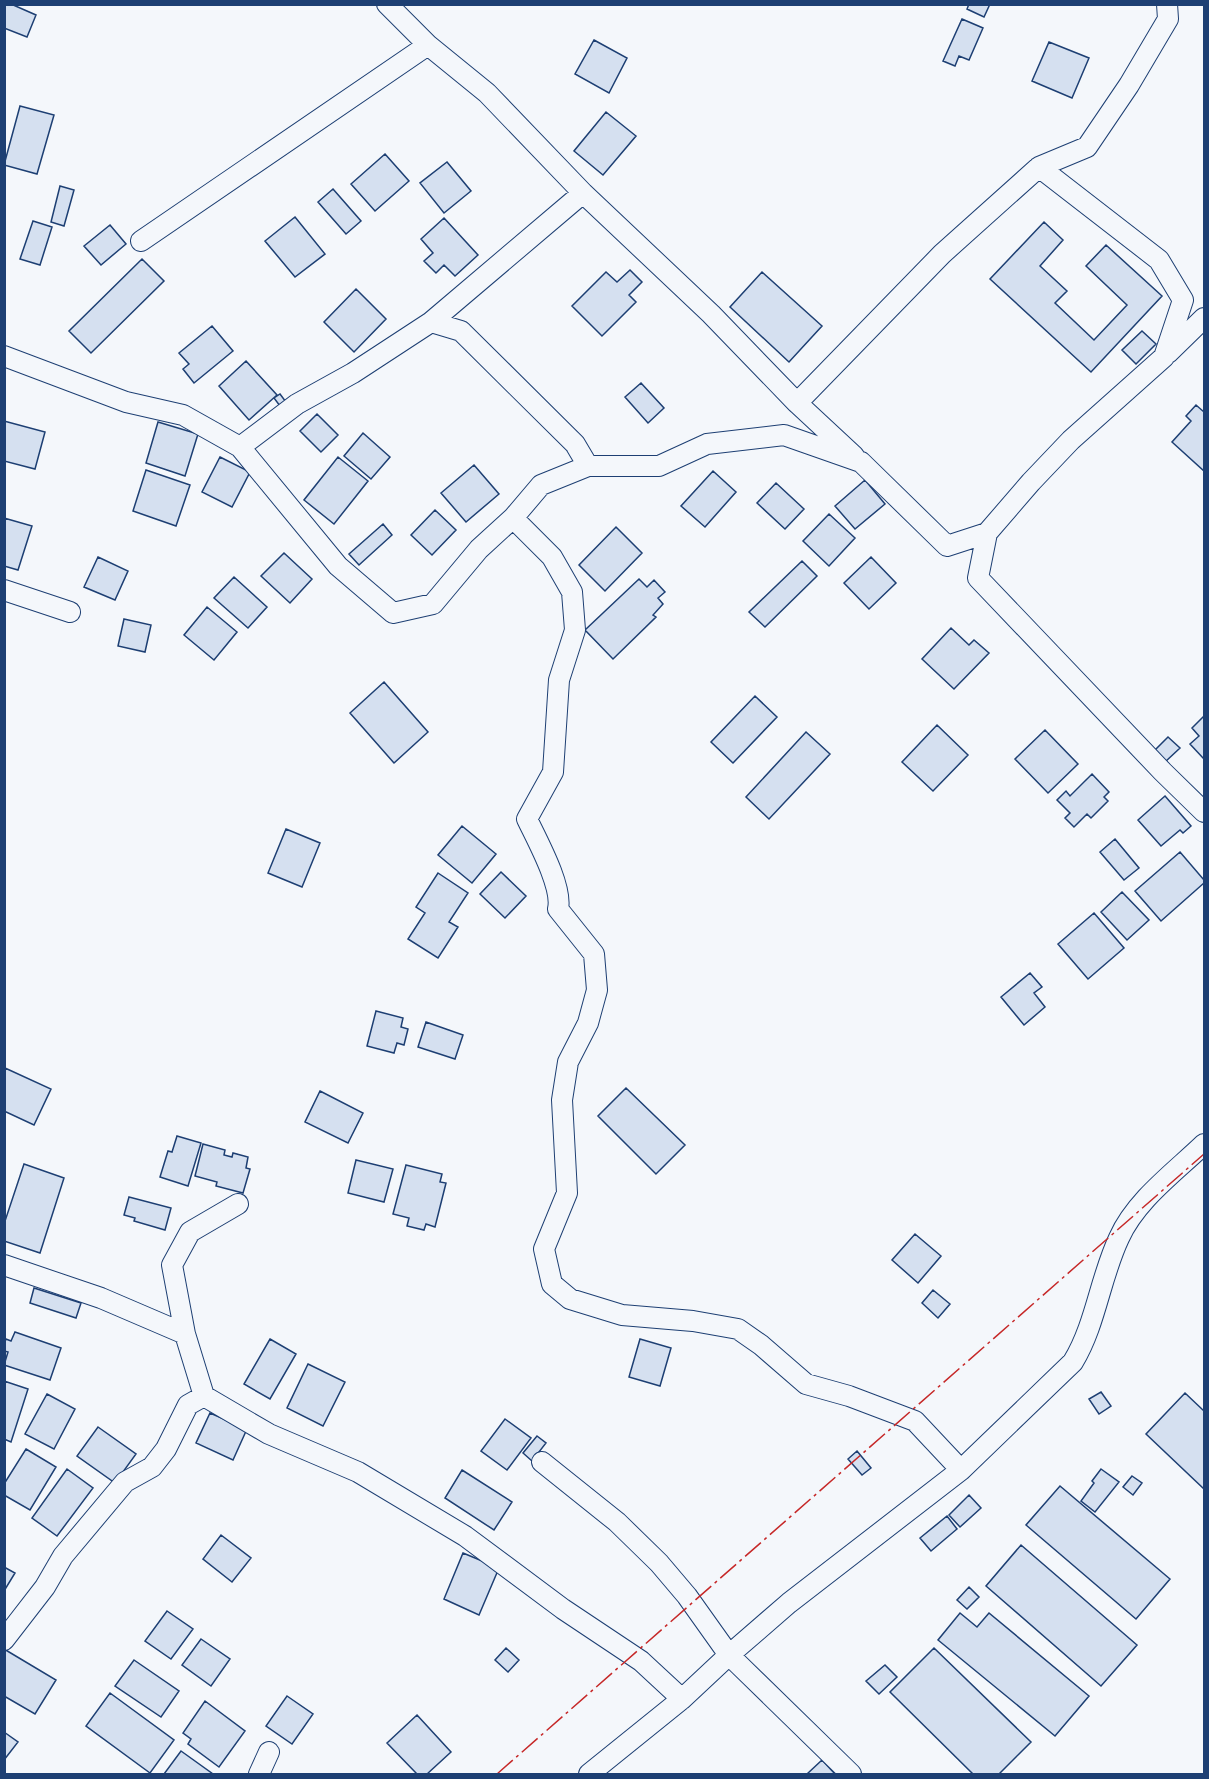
<svg xmlns="http://www.w3.org/2000/svg" width="1209" height="1779" viewBox="0 0 1209 1779" font-family="'Varela Round',sans-serif">
	<style>
		.building { fill: #d5e0f0; stroke: #1d3f73; stroke-width: 1.5 }
		.lines { fill: none; stroke-linecap: round; stroke-linejoin: round }
		.minor-casing { stroke: #1d3f73; stroke-width: 22 }
		.minor { stroke: #f4f7fb; stroke-width: 20 }
		.power { stroke: #c62828; stroke-width: 1.5; stroke-dasharray: 21 4.5 3 4.5; stroke-linecap: butt }
	</style>
	<rect width="100%" height="100%" fill="#f4f7fb"/>
	<path class="building" d="M4,4h7l25,11 -9,22 -23,-9z
		M969,4h21l-6,13 -17,-8z
		M962,19l21,9 -14,32 -10,-4 -4,10 -12,-5z
		M594,40l33,18 -18,35 -34,-19z
		M1049,42l40,16 -17,40 -40,-17z
		M20,106l34,9 -17,59 -33,-9z
		M606,112l30,24 -33,39 -29,-24z
		M385,154l24,27 -34,30 -24,-27z
		M447,162l24,29 -27,22 -24,-30z
		M60,186l14,4 -10,36 -13,-4z
		M333,189l28,32 -15,13 -28,-32z
		M295,217l30,37 -30,23 -30,-36z
		M444,218l34,37 -23,21 -11,-11 -8,8 -12,-12 9,-8 -12,-14z
		M33,221l19,6 -12,38 -20,-6z
		M1044,222l19,18 -23,26 27,25 -12,12 39,37 33,-35 -41,-39 20,-21 56,51 -71,76 -101,-93z
		M110,225l16,19 -25,21 -17,-19z
		M142,259l22,22 -73,72 -22,-22z
		M630,270l12,12 -13,13 7,7 -34,34 -30,-30 34,-34 11,10z
		M762,272l60,54 -33,36 -59,-55z
		M356,289l30,30 -32,33 -30,-30z
		M212,326l21,25 -39,32 -11,-14 6,-5 -10,-11z
		M1142,331l14,13 -20,20 -14,-14z
		M246,361l31,34 -28,25 -30,-34z
		M641,383l23,25 -16,15 -23,-26z
		M280,394l6,8 -6,4 -6,-8z
		M1196,405l8,7v59l-32,-29 19,-21 -5,-5z
		M317,414l21,21 -17,17 -21,-21z
		M4,421l41,11 -10,37 -31,-8z
		M158,422l40,12 -13,42 -39,-13z
		M363,433l27,24 -19,22 -27,-23z
		M220,457l30,15 -18,35 -30,-15z
		M338,457l30,24 -34,43 -30,-24z
		M474,465l25,29 -33,28 -25,-29z
		M146,470l44,15 -14,41 -43,-15z
		M713,471l23,21 -31,35 -24,-21z
		M865,480l20,24 -30,25 -20,-23z
		M776,483l28,26 -19,20 -28,-26z
		M435,510l21,20 -24,25 -21,-20z
		M829,514l26,24 -26,28 -26,-25z
		M4,518l28,8 -14,44 -14,-4z
		M383,524l9,11 -33,30 -10,-11z
		M616,527l26,26 -37,38 -26,-26z
		M284,553l28,26 -22,24 -29,-27z
		M98,557l30,14 -13,29 -31,-13z
		M871,557l25,26 -27,26 -25,-26z
		M802,561l15,15 -52,51 -16,-15z
		M234,577l33,30 -19,21 -34,-30z
		M639,579l8,8 7,-7 11,12 -7,6 5,6 -10,11 3,2 -43,42 -28,-29z
		M207,607l30,25 -23,28 -30,-25z
		M124,619l27,6 -6,27 -27,-6z
		M951,628l18,17 5,-5 15,13 -35,36 -32,-30z
		M384,682l44,50 -34,31 -44,-50z
		M755,696l22,21 -44,46 -22,-21z
		M1204,716v41l-1,1 -13,-14 9,-8 -7,-8z
		M937,725l31,30 -35,36 -31,-29z
		M1045,730l33,34 -30,29 -33,-34z
		M806,732l24,22 -61,65 -23,-22z
		M1168,737l12,11 -15,14 -11,-11z
		M1092,774l17,18 -5,5 4,4 -17,17 -4,-4 -13,13 -9,-9 5,-5 -13,-13 9,-9 4,5z
		M1165,796l26,30 -8,7 -3,-3 -19,16 -23,-26z
		M462,826l34,28 -24,29 -34,-28z
		M286,829l34,14 -18,44 -34,-14z
		M1115,839l24,29 -15,12 -24,-28z
		M1180,852l24,28v3l-43,38 -26,-30z
		M501,872l25,24 -21,22 -25,-24z
		M438,873l30,20 -19,29 9,5 -20,31 -30,-19 17,-26 -9,-6z
		M1122,892l27,28 -22,20 -26,-28z
		M1094,913l30,35 -36,31 -30,-35z
		M1030,973l12,14 -8,6 11,14 -21,18 -23,-28z
		M376,1011l27,7 -2,9 7,2 -4,16 -7,-2 -3,10 -27,-7z
		M426,1022l37,13 -8,24 -37,-12z
		M5,1068l46,21 -17,36 -30,-14z
		M626,1088l59,57 -29,29 -58,-58z
		M320,1091l43,22 -15,30 -43,-21z
		M177,1136l24,7 -13,43 -28,-9 8,-26 4,1z
		M203,1144l22,6 -1,5 8,2 1,-4 15,4 -2,11 4,1 -7,24 -27,-7 1,-4 -22,-6z
		M356,1160l37,9 -9,33 -36,-9z
		M24,1164l40,14 -24,75 -36,-12v-17z
		M406,1165l36,9 -2,8 6,1 -11,44 -9,-3 -2,6 -17,-4 2,-8 -16,-4z
		M129,1197l42,11 -6,22 -31,-9 1,-3 -11,-3z
		M915,1234l26,22 -23,27 -26,-23z
		M34,1288l47,15 -5,15 -46,-15z
		M933,1290l17,14 -12,14 -16,-15z
		M15,1332l46,16 -11,32 -46,-15 4,-13 -4,-1v-7l2,-5 5,2z
		M270,1339l26,15 -26,45 -26,-15z
		M640,1339l31,9 -11,38 -31,-9z
		M308,1364l37,18 -22,44 -36,-18z
		M4,1381l24,8 -17,53 -7,-3z
		M1101,1392l10,14 -12,8 -10,-15z
		M1185,1393l19,18v78l-58,-55z
		M47,1394l28,15 -21,40 -29,-15z
		M210,1413l37,16 -14,31 -37,-17z
		M505,1419l26,19 -24,32 -26,-19z
		M98,1427l38,27 -21,29 -38,-27z
		M537,1436l9,7 -14,18 -9,-8z
		M26,1449l30,18 -26,43 -26,-15v-11z
		M857,1451l14,17 -9,7 -14,-16z
		M67,1469l26,19 -36,48 -25,-18z
		M1101,1469l18,13 -24,30 -14,-11 13,-18 -2,-2z
		M462,1470l50,32 -18,28 -49,-32z
		M1132,1476l10,7 -9,12 -10,-8z
		M1060,1486l110,93 -34,40 -110,-94z
		M969,1495l12,13 -21,19 -11,-12z
		M947,1516l10,13 -26,22 -11,-13z
		M221,1535l30,23 -19,24 -29,-23z
		M1021,1545l116,100 -36,41 -115,-100z
		M463,1553l36,15 -20,47 -35,-16z
		M4,1567l11,6 -11,18z
		M969,1587l10,10 -12,12 -10,-9z
		M167,1611l26,18 -22,30 -26,-18z
		M960,1613l17,14 12,-14 100,83 -34,40 -117,-96z
		M201,1639l29,20 -19,27 -29,-21z
		M506,1648l13,12 -11,12 -13,-12z
		M934,1648l97,94 -32,32h-26l-83,-82z
		M4,1649l52,31 -21,34 -31,-18z
		M134,1660l45,31 -18,26 -46,-31z
		M885,1665l12,12 -18,17 -13,-13z
		M110,1693l64,47 -24,33 -64,-47z
		M287,1696l26,18 -21,30 -26,-18z
		M205,1701l40,30 -26,36 -31,-23 3,-5 -8,-6z
		M417,1715l34,37 -24,22h-10l-30,-31z
		M4,1732l14,10 -14,18z
		M181,1751l32,23h-49z
		M822,1760l13,14h-28z"/>
	<g class="lines">
		<defs>
			<path id="minor" d="M387,4l41,41 59,48 96,100
				M1039,167l48,-20 42,-62 39,-66 -1,-15
				M141,241l287,-196
				M431,322l30,9 114,113 13,22h71l48,-22 77,-9 77,27 86,84 40,-13 -9,45 185,194 41,40
				M1168,353l36,-35
				M4,356l122,46 57,13 57,32 57,-43 56,-31 78,-51 152,-129 128,121 86,89 145,-149 97,-87 120,93 24,40 -19,57 -93,83 -40,42 -44,51
				M797,403l57,53
				M240,447l98,119 55,47 40,-9 46,-55 34,-31 28,-33 47,-19
				M513,518l39,39 20,35 3,38 -16,50 -6,92 -26,47c10,21 36,68 31,90l36,45 3,36 -9,33 -20,39 -6,38 5,93 -23,56 8,35 18,15 52,16 71,6 45,8 23,16 45,39 43,12 66,25 46,49
				M4,590l66,22
				M4,1265l97,33 84,36 19,62 65,38 89,38 107,64 98,73 78,52 41,38
				M185,1334l-13,-69 18,-33 48,-28
				M542,1462l75,60 42,41 28,33 42,59 122,119
				M4,1640l41,-53 18,-31 62,-74 27,-15 14,-18 22,-44 16,-9
				M259,1774l10,-22
				M589,1774l93,-75 47,-44 60,-52 172,-133 112,-108c23,-38 27,-84 46,-124 17,-38 56,-66 85,-94"/>
		</defs>
		<use href="#minor" class="minor-casing"/>
		<use href="#minor" class="minor"/>
		<path class="power" d="M497,1774l707,-620"/>
	</g>
	<rect width="1209" height="1779" fill="none" stroke="#1d3f73" stroke-width="12"/>
</svg>
